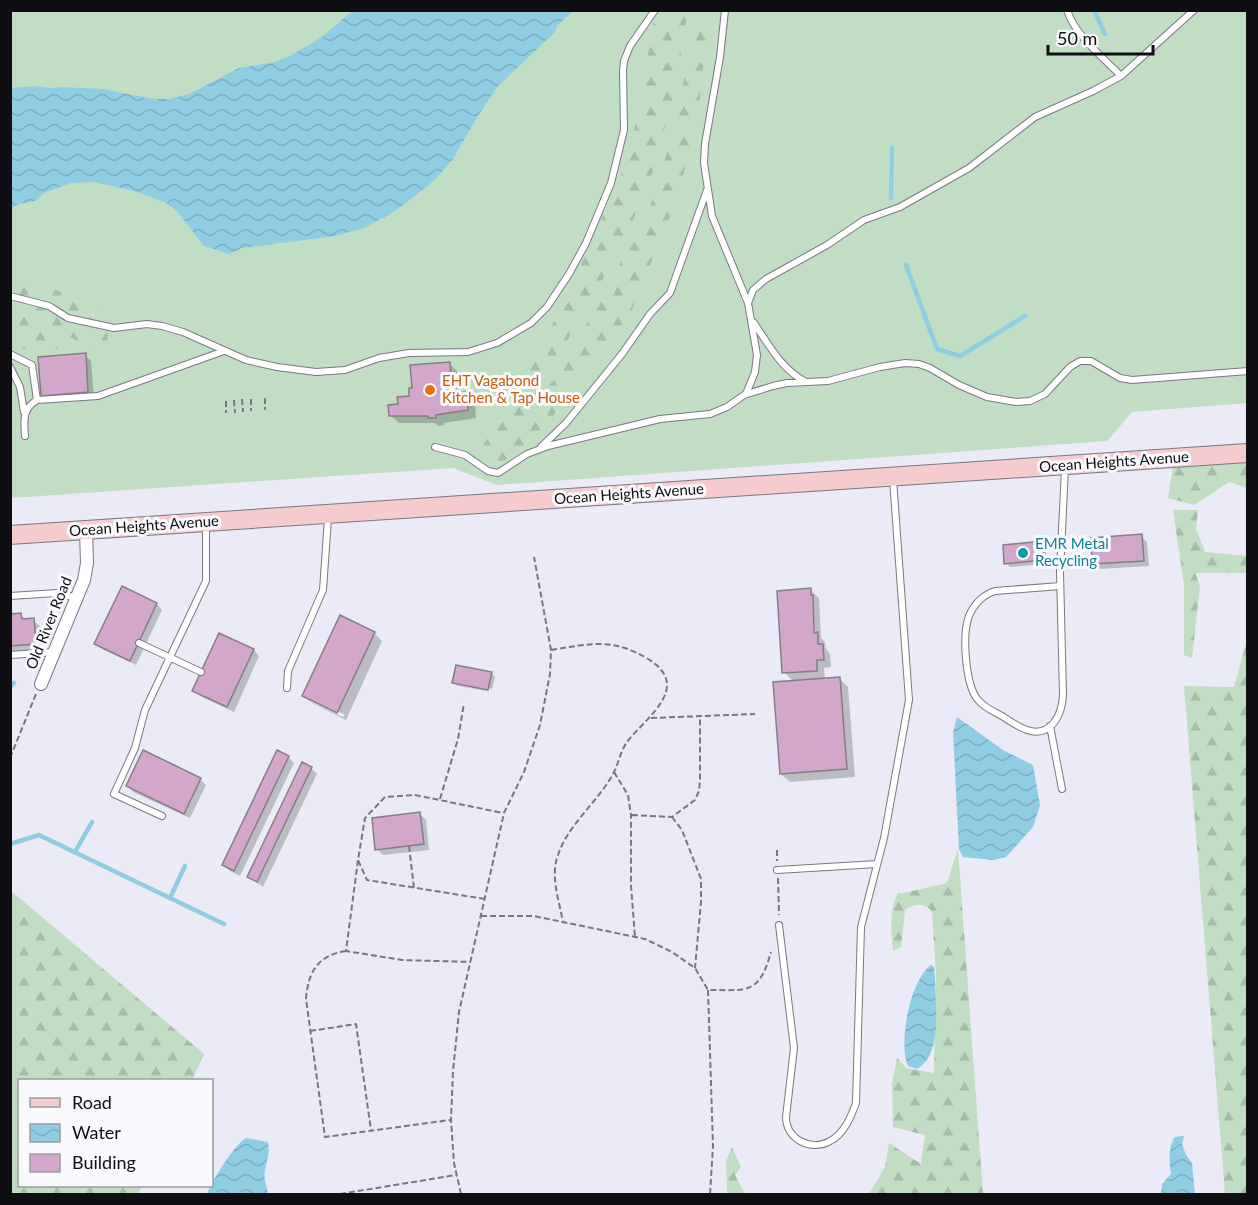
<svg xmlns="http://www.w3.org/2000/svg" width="1258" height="1205" viewBox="0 0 1258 1205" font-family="Lato,sans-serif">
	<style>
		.grass { fill: #c1ddc4 }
		.forest { fill: url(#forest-firs) }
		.water { fill: url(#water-waves) }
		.shadow { fill: #0003; fill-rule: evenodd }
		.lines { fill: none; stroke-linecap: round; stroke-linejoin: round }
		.stream { stroke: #8fcde2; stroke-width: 4.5 }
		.building { fill: #d2a7cb; stroke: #877e85; stroke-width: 1.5 }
		.lane-casing { stroke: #787983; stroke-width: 8 }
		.street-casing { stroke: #787983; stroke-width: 14 }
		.secondary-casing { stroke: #787983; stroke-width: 20 }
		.path { stroke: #77777f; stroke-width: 2; stroke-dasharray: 6 3; stroke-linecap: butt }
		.lane { stroke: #fff; stroke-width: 6 }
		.street { stroke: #fff; stroke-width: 12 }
		.secondary { stroke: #f6cbce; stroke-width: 18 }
		.food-dot { fill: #e8710a; stroke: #f9f9fe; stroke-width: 2 }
		.culture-dot { fill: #0f9aa8; stroke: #f9f9fe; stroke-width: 2 }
		.labels { text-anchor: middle; stroke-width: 6; stroke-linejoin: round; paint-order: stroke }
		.food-label { font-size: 15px; fill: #c56008; stroke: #f9f9fe; text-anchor: start }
		.street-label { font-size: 15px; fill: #0f0f13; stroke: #f9f9fe }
		.culture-label { font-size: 15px; fill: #0d838f; stroke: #f9f9fe; text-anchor: start }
	</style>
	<defs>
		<pattern id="forest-firs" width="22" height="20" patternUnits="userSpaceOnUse" patternTransform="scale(1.5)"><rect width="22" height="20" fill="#c1ddc4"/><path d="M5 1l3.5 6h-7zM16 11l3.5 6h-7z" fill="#a5bca8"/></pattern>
		<pattern id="water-waves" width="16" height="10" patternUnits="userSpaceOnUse" patternTransform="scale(1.5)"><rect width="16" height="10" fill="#8fcde2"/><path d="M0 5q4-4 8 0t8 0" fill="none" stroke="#7aafc1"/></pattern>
	</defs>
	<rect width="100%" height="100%" fill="#eaebf6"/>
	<path class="grass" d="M11,11h1236v392l-115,9 -25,29 -610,44 -44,-17 -442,30z"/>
	<path class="forest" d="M660,10l28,1 -13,79 -22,81 -30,74 -45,76 -44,80 22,-23 91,-162 28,-89 22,-116h11l-9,98 -21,88 -47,115 -90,120 -41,32 -22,-12 32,-45 62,-121 58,-133 24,-131z
		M10,271l83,34 17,9 -4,37 -19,-4 -22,-13 -9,16 -45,-1z
		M1247,463v25l-18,-6 -35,23 -26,-7 5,-31z
		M1173,510h25l-2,19 9,23 42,4v17h-52l5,13 -8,72 -8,-3v-70z
		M1247,640l1,554h-23l-41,-508 50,1z
		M958,849l25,345h-114l16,-27 4,-24 32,21 4,-29 -32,-8 -1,-43 5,-26 9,10 28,5 2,-99 -4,-62c-6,-10 -19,-8 -27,-2l-4,37 -8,4c-2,-19 -4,-41 5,-58h5l44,-10z
		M10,890l194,164 -12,26h-172v106h122l-4,8h-127z
		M732,1147l9,20 -6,8 10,19h-18l-1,-33z"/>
	<path class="water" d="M352,11h221l-16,15 -2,6 -57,54 -22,33 -23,40 -12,14 -12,12 -34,26 -31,17 -29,8 -93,12 -13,6 -25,-8 -27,-35 -11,-8 -32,-12 -40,-9 -23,1 -27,10 -9,8 -16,3 -8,4v-120l24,-2 17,2 9,-1 42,2 50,10h17l19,-5 50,-26 35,-6 14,-5 34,-20z
		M957,717l46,33 30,15 7,40 -7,22 -27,30 -13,3 -30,-3 -4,-8 -6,-117z
		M931,965l3,2 1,11c0,26 8,77 -18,91l-9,-3c-10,-23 2,-86 23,-101z
		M1183,1136h1l-2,8 4,11 6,8 3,31h-20l-2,-2v2h-12l1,-10 9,-10c-2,-12 -3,-27 4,-37z
		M246,1138l22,4c2,15 -1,15 -3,29 -2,8 2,15 3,23h-61c5,-13 26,-48 39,-56z"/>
	<path class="shadow" d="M85,355l6,6 3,37 -46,3 -6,-6z
		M449,363l8,8 2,23 8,-1 8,8 1,17 -32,5v2l-6,1 -3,-3h-36l-9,-8z
		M1141,536l6,6 2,24 -49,3 -6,-6z
		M1041,543l4,3 2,18 -37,3 -4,-4z
		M122,588l35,16 5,6 -26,55 -34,-16 -6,-6z
		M810,590l9,8 2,40 4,4 1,7 4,5 1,13 -7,1 1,12 15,-1 8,8 7,90 -65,5 -9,-8 13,-92 -10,-10z
		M21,615l5,5h7l9,8 1,23 -33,3v-38z
		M374,633l8,8 -36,79 -34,-17 -9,-8zM311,698l34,17 -2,2 -32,-15z
		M220,635l34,15 5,6 -25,56 -34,-16 -6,-6z
		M491,673l4,4 -3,12 -36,-7v2l-2,-2z
		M457,685l35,7 -34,-6z
		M288,757l6,6 -54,113 -10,-5 -6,-6z
		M311,768l6,6 -54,113 -14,-10z
		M200,779l6,6 -16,33 -57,-26 -5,-6z
		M420,814l6,6 3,30 -46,5 -6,-6z"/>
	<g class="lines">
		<path class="stream" d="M1094,10l11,24
			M891,198l1,-50
			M906,265l31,84 23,7 65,-40
			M10,687l4,-4
			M10,844l29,-9 185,89
			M75,852l17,-30
			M170,898l15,-32"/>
	</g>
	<path class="building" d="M86,353l2,39 -47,4 -3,-39z
		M450,362l2,31 15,-1 1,18 -32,5v3h-8v-2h-39l-1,-11 10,-1 -1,-7 12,-1v-8h3l-2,-23z
		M1142,534l2,27 -52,3 -1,-26z
		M1042,541l2,19 -40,4 -1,-19z
		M1088,541l1,9h-7l-1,-8z
		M122,586l35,17 -27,58 -36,-17z
		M811,588v7h2l1,38 4,-1v12h5l1,16h-7v11l-35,2 -5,-82z
		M21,613l1,6 12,-1 2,26 -26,2v-32z
		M340,615l35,17 -38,81 -35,-17z
		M219,633l35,16 -27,58 -35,-16z
		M456,665l36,7 -4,18 -36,-7z
		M840,677l7,92 -67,5 -7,-92z
		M143,750l58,28 -17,36 -58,-28z
		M277,750l12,6 -55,115 -12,-6z
		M302,762l10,5 -55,115 -10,-5z
		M420,812l4,32 -49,6 -3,-32z"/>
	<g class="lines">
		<defs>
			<path id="lane" d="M725,10l-5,47 -15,87 -1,19 8,53 36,87
				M1067,10c9,27 35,46 54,66l73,-66
				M10,296l39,10 19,12 46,10 33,-4 15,2 21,6 63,28 31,7 39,5 29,-2 34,-12 30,-5 59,-1 29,-9 34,-20 16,-16 22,-33 17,-31 25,-60 13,-53 -1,-59 1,-10 6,-15 25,-36
				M754,323c15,22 28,47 52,59
				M10,354l22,11 5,35
				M10,367l10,20 4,25
				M746,394l9,-22 2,-17 -9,-52 5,-13 13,-11 61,-34 37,-25 36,-13 69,-39 66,-51 58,-26 28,-15
				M25,436c-1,-15 -3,-27 12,-36l61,-4 126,-45
				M435,447l30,8 23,16 10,2 29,-19 21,-8 112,-27 50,-5 17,-7 17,-12 29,-9 14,-3 41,-2 52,-14 25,-4 14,1 11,4 29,17 28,12 29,5 14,-1 15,-7 25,-27 10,-6h11l29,17 12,2 116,-9
				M541,447l25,-24 56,-69 28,-40 20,-21 37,-103
				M1060,586l-65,5c-12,4 -21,13 -26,25 -7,18 -4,71 10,85 6,7 16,11 23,15 8,5 16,11 25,14 24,8 35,-15 36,-35l-3,-123 5,-104
				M10,596l47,-3 20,5
				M139,643l62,29
				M10,655l44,-3
				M287,688l1,-17 35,-81 5,-72
				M1050,726l12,63
				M162,816l-48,-22 21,-46 10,-38 61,-129v-58
				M777,870l100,-6
				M779,925l15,123 -8,69c0,22 25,35 44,24 14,-7 21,-24 26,-38l5,-176 23,-89 25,-138 -16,-221"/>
			<path id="street" d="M41,684l43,-104 3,-17 -1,-33"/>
			<path id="secondary" d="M10,535l1238,-82"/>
		</defs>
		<use href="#lane" class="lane-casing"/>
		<use href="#street" class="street-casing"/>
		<use href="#secondary" class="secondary-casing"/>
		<path class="path" d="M265,398v12
			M242,399l1,13
			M251,399v12
			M234,400l1,13
			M226,401v12
			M551,650c39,-6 61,-13 97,9 46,28 -4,60 -21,83 -7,10 -8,20 -13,30 -14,28 -46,52 -56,83 -8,21 1,45 5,67
			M651,718l104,-4
			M10,758l26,-64
			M614,772l14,23 3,20v71l4,51
			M440,799l18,-60 6,-36
			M632,815l40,2 23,-17 4,-9 1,-11v-64
			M672,817l10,13 19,49v23l-6,66
			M409,846l5,42
			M777,850v11
			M358,860l-12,91 56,9 69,2
			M778,878l1,37
			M485,899l-118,-19 -9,-20 7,-42 20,-21 30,-2 88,18
			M481,916h53l111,23 27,13 23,16 13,22c40,0 51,5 63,-38
			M346,951c-28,4 -38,21 -40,48l19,138 125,-17
			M708,990l5,156 -3,48
			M310,1031l46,-7 15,106
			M340,1194l116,-19
			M461,1194l-7,-31 -3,-43 2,-49 6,-59 45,-199 20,-41 16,-47 10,-51 1,-24 -17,-93"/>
		<use href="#lane" class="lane"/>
		<use href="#street" class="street"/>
		<use href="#secondary" class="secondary"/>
	</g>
	<circle class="food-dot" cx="430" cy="390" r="6"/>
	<circle class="culture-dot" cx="1023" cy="553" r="6"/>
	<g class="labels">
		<g class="food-label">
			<text x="442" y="386">EHT Vagabond<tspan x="442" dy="17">Kitchen &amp; Tap House</tspan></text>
		</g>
		<g class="street-label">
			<text transform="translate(1114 462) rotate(-4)" y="5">Ocean Heights Avenue</text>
			<text transform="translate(629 494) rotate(-4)" y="5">Ocean Heights Avenue</text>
			<text transform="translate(144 526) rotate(-4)" y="5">Ocean Heights Avenue</text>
			<text transform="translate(49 623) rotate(-68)" y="5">Old River Road</text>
		</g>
		<g class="culture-label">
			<text x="1035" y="549">EMR Metal<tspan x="1035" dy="17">Recycling</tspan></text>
		</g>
	</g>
	<rect width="1258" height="1205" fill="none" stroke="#0f0f13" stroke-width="24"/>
	<rect x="18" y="1079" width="195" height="108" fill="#f9f9fe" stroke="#9b9ba0" stroke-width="1.5"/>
	<rect x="30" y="1098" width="30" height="9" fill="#f6cbce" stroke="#9b9ba0" stroke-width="1.5"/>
	<text x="72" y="1109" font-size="18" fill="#0f0f13">Road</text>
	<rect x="30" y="1124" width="30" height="18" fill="url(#water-waves)" stroke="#9b9ba0" stroke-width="1.5"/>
	<text x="72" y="1139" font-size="18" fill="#0f0f13">Water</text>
	<rect x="30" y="1154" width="30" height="18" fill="#d2a7cb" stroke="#9b9ba0" stroke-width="1.5"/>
	<text x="72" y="1169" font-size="18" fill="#0f0f13">Building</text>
	<path d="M1048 45v9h105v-9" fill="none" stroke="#0f0f13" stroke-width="3"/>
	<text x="1057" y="45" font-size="18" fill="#0f0f13" stroke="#f9f9fe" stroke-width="4.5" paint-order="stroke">50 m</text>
</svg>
